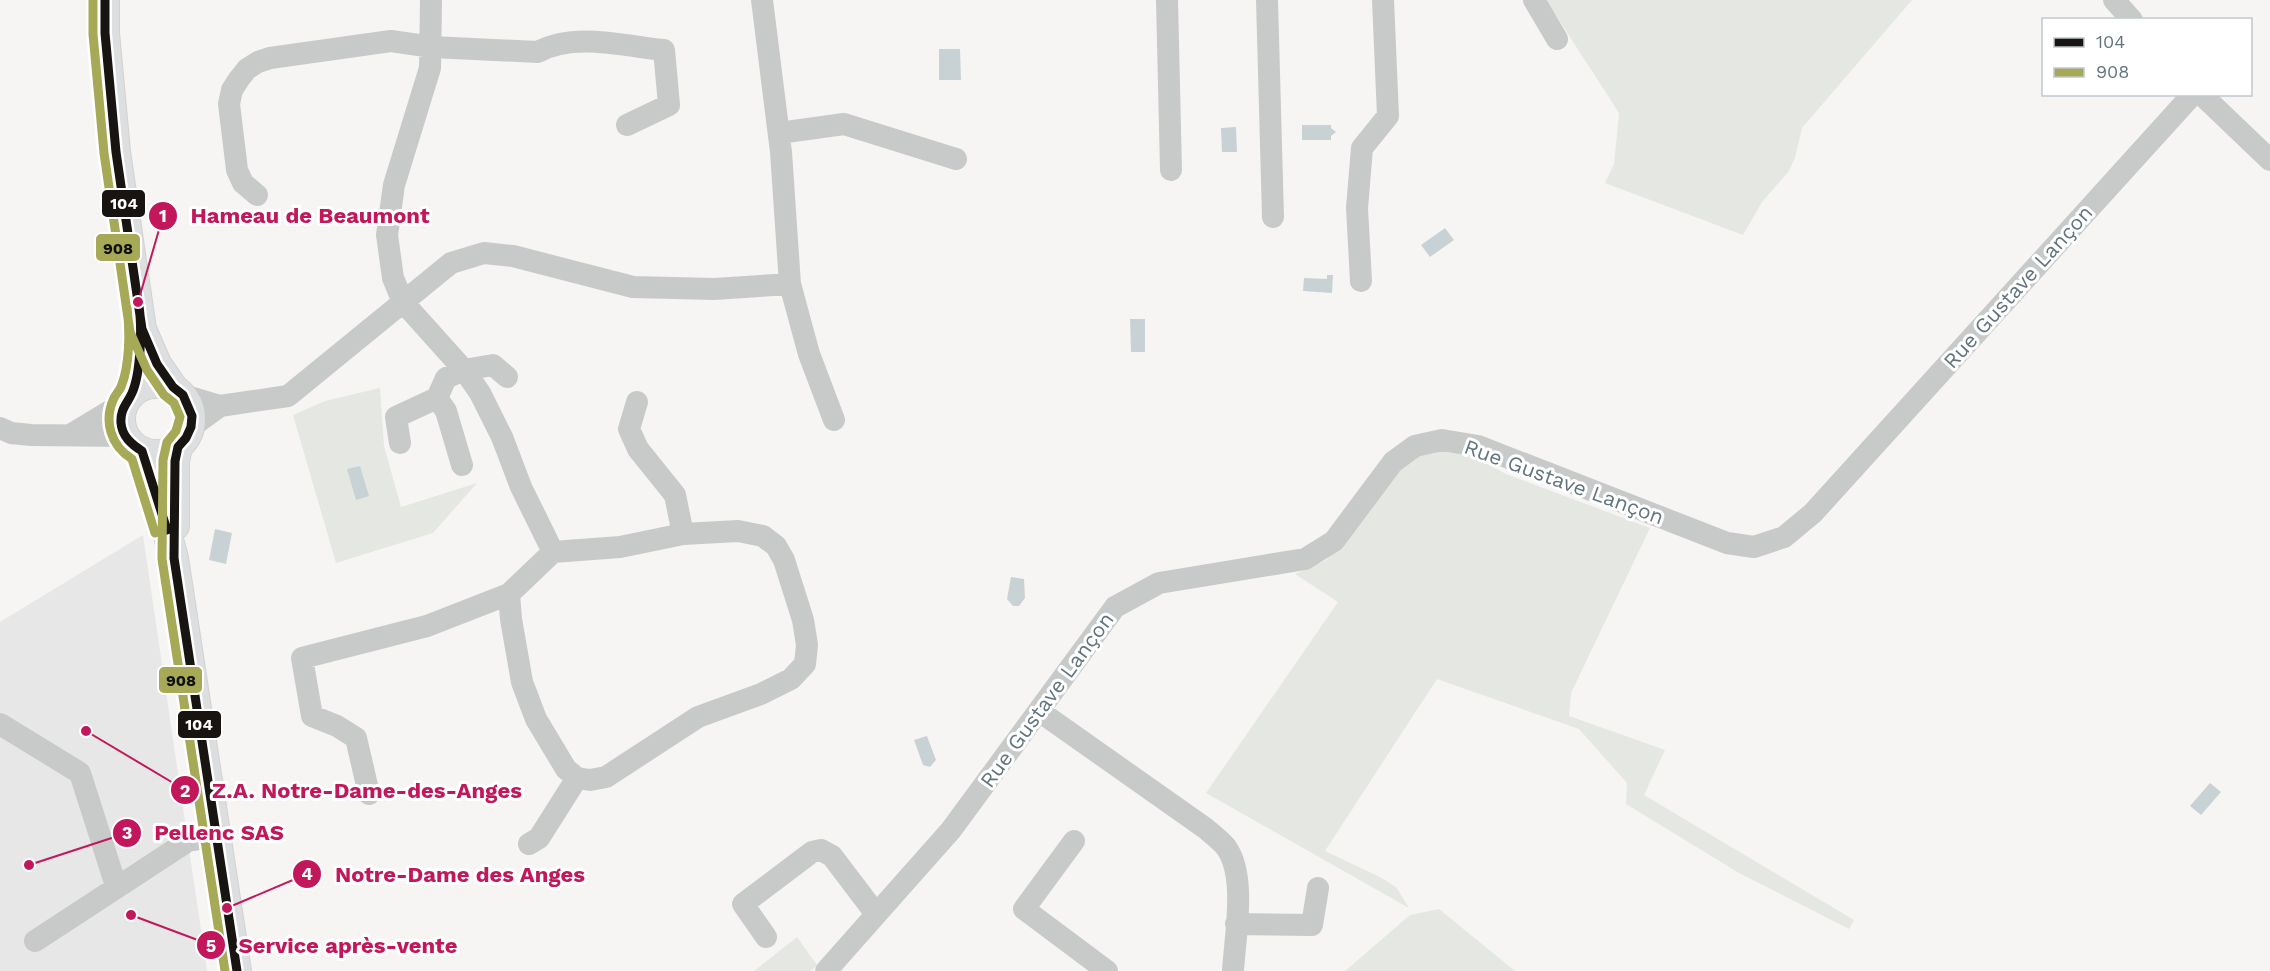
<svg xmlns="http://www.w3.org/2000/svg" width="2270" height="971" viewBox="0 0 2270 971" font-family="'Work Sans',sans-serif">
	<style>
		.built { fill: #e6e7e6 }
		.green { fill: #e5e7e2 }
		.water { fill: #c8d2d4 }
		.lines { fill: none; stroke-linecap: round; stroke-linejoin: round }
		.major-casing { stroke: #d2d2d2; stroke-width: 30 }
		.minor { stroke: #c8caca; stroke-width: 22 }
		.major { stroke: #dddedf; stroke-width: 28 }
		.bus-1-casing { stroke: #fff; stroke-width: 14 }
		.bus-2-casing { stroke: #fff; stroke-width: 14 }
		.bus-1 { stroke: #171412; stroke-width: 9 }
		.bus-2 { stroke: #a6a956; stroke-width: 9 }
		.labels { text-anchor: middle; stroke-width: 6; stroke-linejoin: round; paint-order: stroke }
		.street-label { font-size: 21px; fill: #62757e; stroke: #fff }
		.leader { fill: none; stroke: #c2185b; stroke-width: 2 }
		.callout-dot { fill: #c2185b; stroke: #fff; stroke-width: 2 }
		.mark-label { font-size: 18px; text-anchor: middle; font-weight: bold; fill: #fff }
		.callout-label { font-size: 22px; text-anchor: middle; font-weight: bold; fill: #c2185b; stroke: #fff; stroke-width: 6; stroke-linejoin: round; paint-order: stroke }
		.line-badge { stroke: #fff; stroke-width: 2 }
		.badge-label { font-size: 16px; text-anchor: middle; font-weight: bold; fill: #fff }
		.pale-badge-label { font-size: 16px; text-anchor: middle; font-weight: bold; fill: #111 }
	</style>
	<rect width="100%" height="100%" fill="#f6f5f4"/>
	<path class="built" d="M143,535l64,436h-207v-349z"/>
	<path class="green" d="M1546,0h366l-110,128 -7,30 -6,13 -27,31 -19,33 -138,-52 9,-19 5,-51z
		M380,388l4,58 17,61 76,-24 -44,50 -97,30 -43,-148 32,-14z
		M1444,441l62,33 144,54 -79,165 -2,23 96,34 -21,45 210,125 -5,9 -110,-56 -113,-69 1,-21 -48,-54 -142,-50 -112,172 55,26 16,10 13,21 -203,-115 132,-191 -43,-28 31,-14 20,-18 63,-85z
		M1439,909l76,62h-170l65,-56z
		M797,937l20,28 -6,6h-57z"/>
	<path class="water" d="M939,49h21l1,31h-22z
		M1302,125h29v3l5,4 -5,4v4h-29z
		M1236,127l1,25h-15l-1,-24z
		M1445,228l9,12 -24,17 -9,-12z
		M1327,275h6l-1,18 -29,-2 1,-13 23,1z
		M1130,319h15v33h-14z
		M360,466l9,30 -13,4 -9,-31z
		M215,529l17,4 -6,31 -17,-4z
		M1011,577l13,2 1,19 -6,8h-6l-6,-7z
		M927,736l9,24 -6,7 -7,-2 -9,-25z
		M2210,783l11,9 -20,23 -11,-9z"/>
	<g class="lines">
		<defs>
			<path id="major" d="M105,0v33l11,119 26,177 15,35 16,23
				M121 419a35 35 0 1 1 70 0a35 35 0 1 1-70 0Z
				M142,451l10,27 22,80 63,413
				M175,526v-65l3,-14"/>
		</defs>
		<use href="#major" class="major-casing"/>
		<path class="minor" d="M431,0l-1,68 -36,117 -7,50 6,43 10,24 61,68 16,23 22,44 19,50 32,65
			M1167,0l4,170
			M1267,0l6,217
			M1534,0l23,39
			M2114,0l18,20
			M2201,94l69,66
			M779,133l65,-9 112,35
			M257,195l-14,-12 -6,-13 -8,-66 3,-14 7,-11 8,-10 11,-7 12,-4 121,-17 41,6 106,5c36,-20 86,-6 126,-2l5,55 -42,20
			M1361,281l-4,-73 5,-60 26,-32 -5,-116
			M790,284l19,70 25,66
			M183,395l37,11 68,-10 163,-133 33,-10 29,3 120,31 81,2 76,-5 -9,-132 -19,-152
			M437,398l9,13 16,54
			M637,402l-8,27 9,20 37,46 8,39
			M191,427l29,-21
			M0,428l11,5 20,2 94,1
			M72,434l53,-32
			M400,443l-4,-26 41,-19 9,-20 18,-8 29,-5 14,12
			M738,531l25,5 13,10 8,14 19,60 4,25 -2,19 -14,15 -30,15 -63,23 -92,60 -16,3 -13,-2 -11,-9 -30,-50 -14,-37 -11,-63 -2,-25 44,-42 67,-5 63,-13z
			M1039,711l166,117c7,6 15,12 21,19 21,29 9,89 7,124
			M0,724l80,49 36,113
			M369,794l-13,-56 -19,-12 -25,-10 -10,-58 125,-32 82,-32
			M1074,841l-50,68 83,62
			M529,844l10,-6 38,-60
			M1236,924l76,1 6,-37
			M766,937l-23,-33 69,-52 9,-2 11,6 44,58
			M35,941l153,-100 28,-5
			M826,971l125,-141 164,-223 44,-24 146,-24 29,-18 59,-79 22,-16 27,-6 36,6 249,97 27,4 30,-10 29,-24 380,-419"/>
		<use href="#major" class="major"/>
		<defs>
			<path id="bus-1" d="M105,0v33l11,119 26,177 15,35 16,23 10,8 9,21 -1,11 -5,11 -8,9 -3,14 -1,97 63,413
				M139,306c3,21 2,67 -7,87 -5,11 -12,16 -11,30 1,13 10,21 21,28l25,79"/>
			<path id="bus-2" d="M93,0v34l11,119 26,179 17,38 17,25 10,8 6,14 -4,14 -9,11 -4,18 -1,99 63,412
				M127,308c3,22 3,57 -6,79 -2,4 -5,7 -7,11 -11,23 -3,48 18,61l23,74"/>
		</defs>
		<use href="#bus-1" class="bus-1-casing"/>
		<use href="#bus-2" class="bus-2-casing"/>
		<use href="#bus-1" class="bus-1"/>
		<use href="#bus-2" class="bus-2"/>
	</g>
	<g class="labels">
		<g class="street-label">
			<text transform="translate(2018 287) rotate(-48)" y="7">Rue Gustave Lançon</text>
			<text transform="translate(1564 482) rotate(20)" y="7">Rue Gustave Lançon</text>
			<text transform="translate(1047 700) rotate(-54)" y="7">Rue Gustave Lançon</text>
		</g>
	</g>
	<path class="leader" d="M138 302L163 216M86 731L185 790M29 865L127 833M227 908L307 874M131 915L211 945"/>
	<g class="callout-dot">
		<circle cx="138" cy="302" r="6"/>
		<circle cx="86" cy="731" r="6"/>
		<circle cx="29" cy="865" r="6"/>
		<circle cx="227" cy="908" r="6"/>
		<circle cx="131" cy="915" r="6"/>
		<circle cx="163" cy="216" r="15"/>
		<circle cx="185" cy="790" r="15"/>
		<circle cx="127" cy="833" r="15"/>
		<circle cx="307" cy="874" r="15"/>
		<circle cx="211" cy="945" r="15"/>
	</g>
	<g class="mark-label">
		<text x="163" y="222">1</text>
		<text x="185" y="797">2</text>
		<text x="127" y="839">3</text>
		<text x="307" y="880">4</text>
		<text x="211" y="952">5</text>
	</g>
	<g class="callout-label">
		<text x="310" y="223">Hameau de Beaumont</text>
		<text x="367" y="798">Z.A. Notre-Dame-des-Anges</text>
		<text x="219" y="840">Pellenc SAS</text>
		<text x="460" y="882">Notre-Dame des Anges</text>
		<text x="348" y="953">Service après-vente</text>
	</g>
	<g class="line-badge">
		<rect x="101" y="189" width="45" height="29" rx="6" fill="#171412"/>
		<rect x="95" y="233" width="46" height="29" rx="6" fill="#a6a956"/>
		<rect x="158" y="666" width="45" height="28" rx="6" fill="#a6a956"/>
		<rect x="177" y="710" width="45" height="29" rx="6" fill="#171412"/>
	</g>
	<g class="badge-label">
		<text x="124" y="209">104</text>
		<text x="199" y="730">104</text>
	</g>
	<g class="pale-badge-label">
		<text x="118" y="254">908</text>
		<text x="181" y="686">908</text>
	</g>
	<rect x="2042" y="18" width="210" height="78" fill="#ffffff" stroke="#c0c8cb" stroke-width="1.5"/>
	<rect x="2054" y="38" width="30" height="9" fill="#171412" stroke="#c0c8cb" stroke-width="1.5"/>
	<text x="2096" y="48" font-size="18" fill="#62757e">104</text>
	<rect x="2054" y="68" width="30" height="9" fill="#a6a956" stroke="#c0c8cb" stroke-width="1.5"/>
	<text x="2096" y="78" font-size="18" fill="#62757e">908</text>
</svg>
